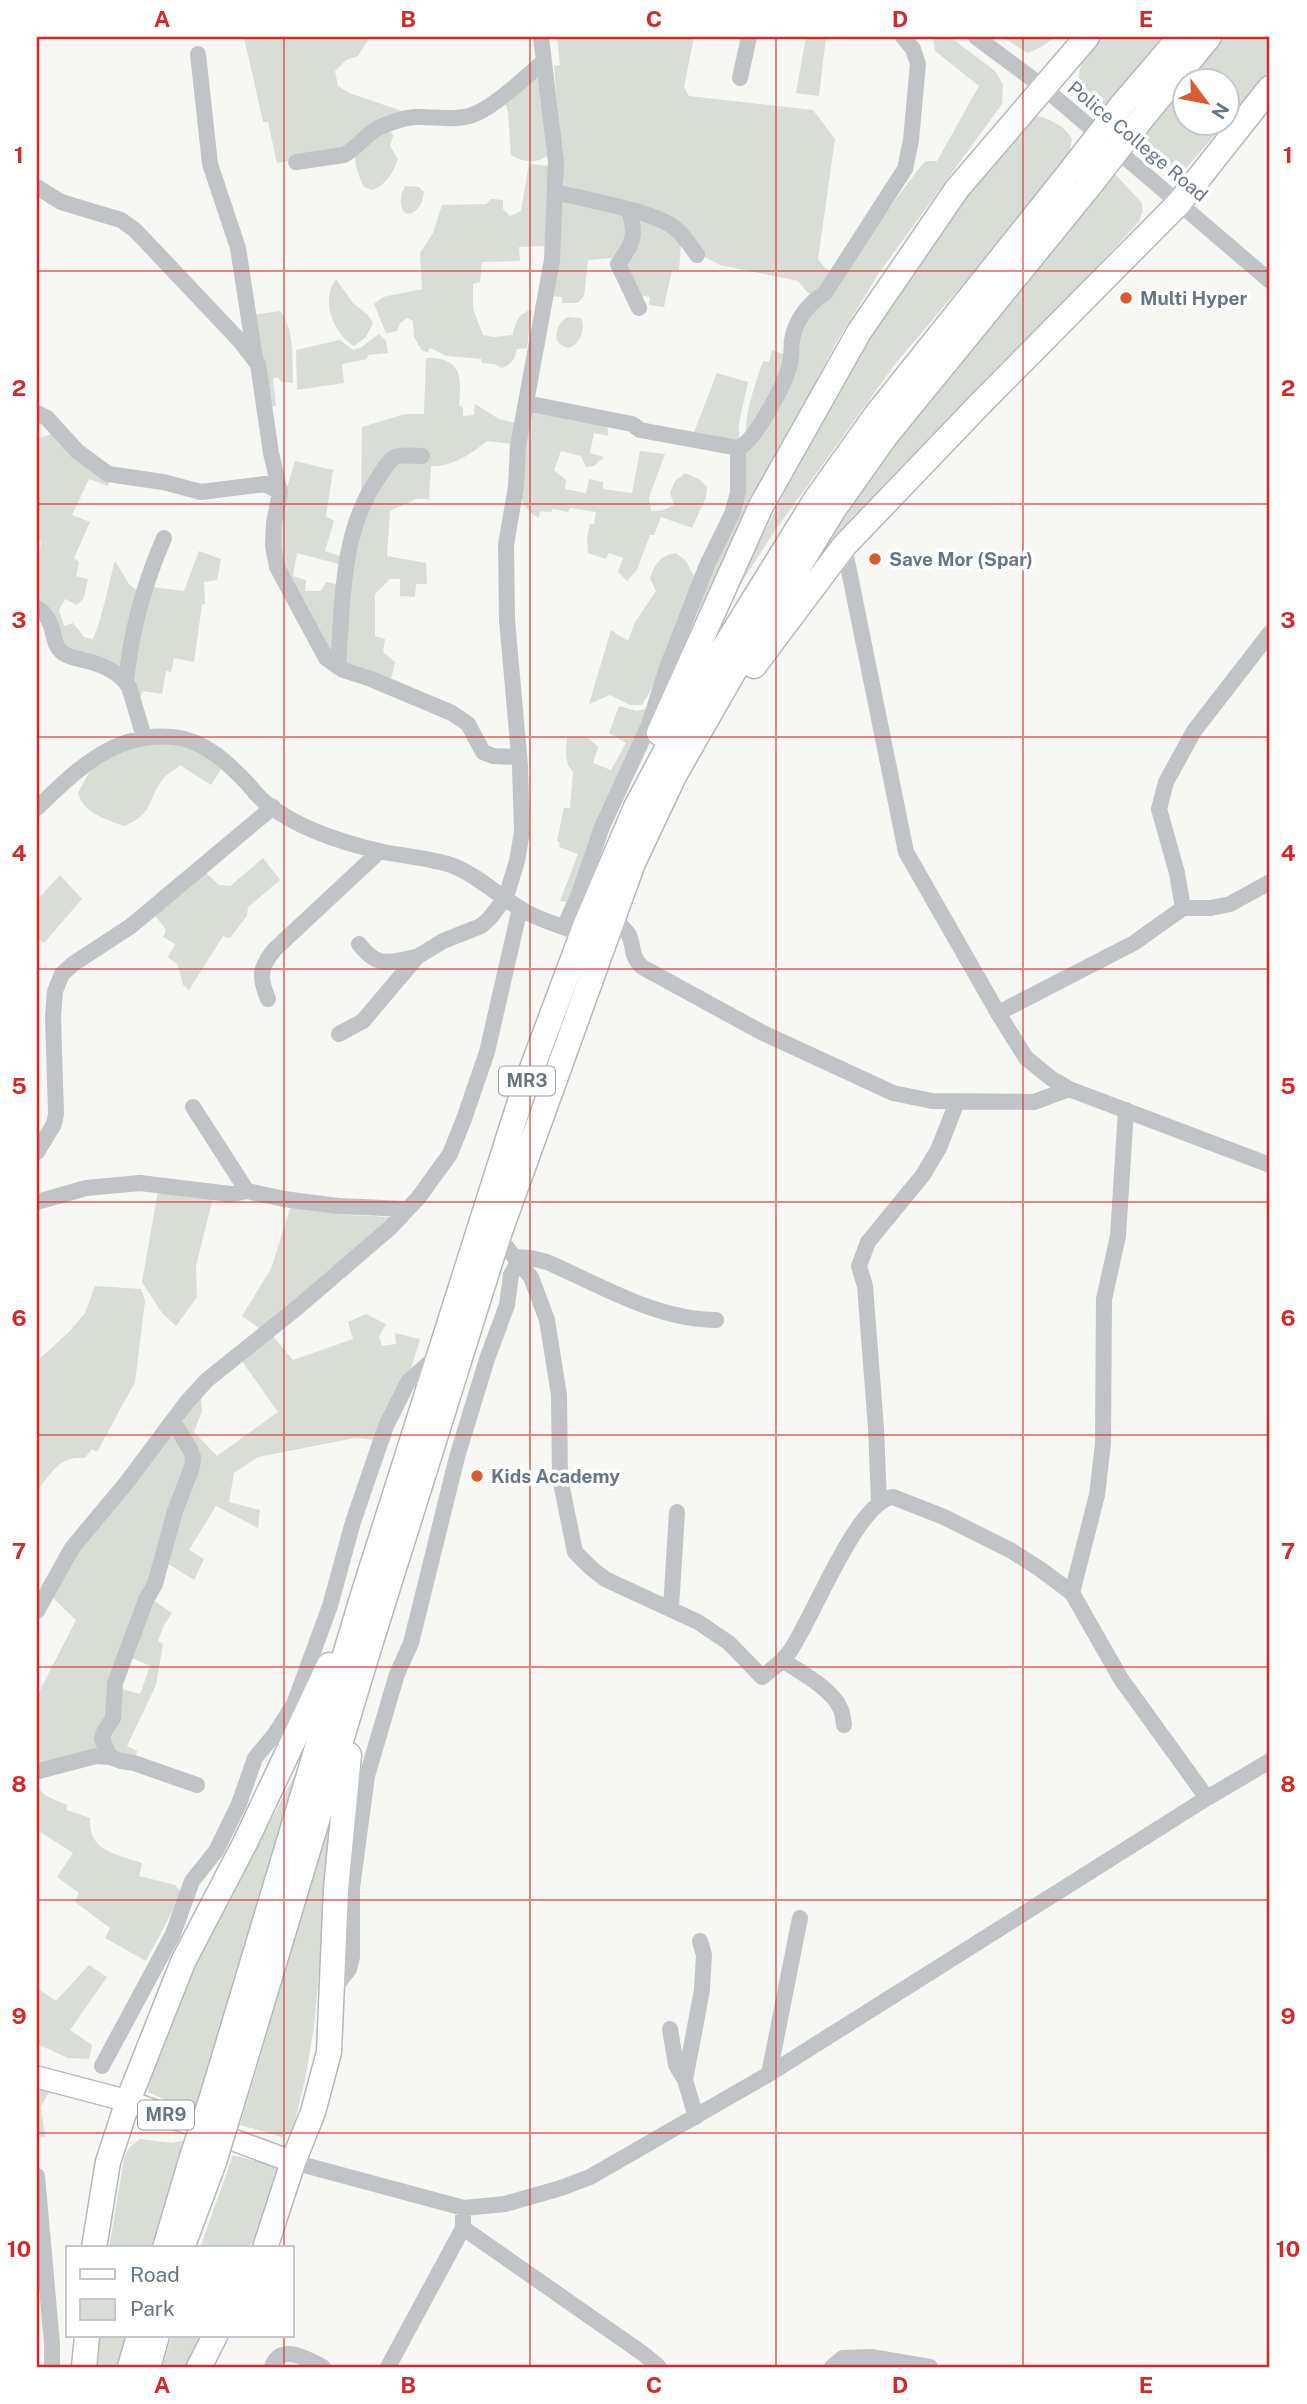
<svg xmlns="http://www.w3.org/2000/svg" width="1307" height="2404" viewBox="0 0 1307 2404" font-family="'Public Sans',sans-serif">
	<style>
		.green { fill: #d8ddd5 }
		.lines { fill: none; stroke-linecap: round; stroke-linejoin: round }
		.major-casing { stroke: #b5b9bd; stroke-width: 24 }
		.highway-casing { stroke: #b5b8bb; stroke-width: 27 }
		.minor { stroke: #c0c4c7; stroke-width: 16 }
		.major { stroke: #fff; stroke-width: 21 }
		.highway { stroke: #fff; stroke-width: 24 }
		.highway-bridge-casing { stroke: #b5b8bb; stroke-width: 27; stroke-linecap: butt }
		.highway-bridge { stroke: #fff; stroke-width: 24 }
		.grid { fill: none; stroke: #d62828; stroke-width: 2; stroke-opacity: 0.55 }
		.poi-dot { fill: #d95b31; stroke: #fff; stroke-width: 2.5 }
		.labels { text-anchor: middle; stroke-width: 7; stroke-linejoin: round; paint-order: stroke }
		.shield { fill: #fff; stroke: #959fa8; stroke-width: 2 }
		.shield-label { font-size: 18px; font-weight: bold; fill: #677683 }
		.street-label { font-size: 19px; fill: #677683; stroke: #fff }
		.poi-label { font-size: 19px; font-weight: bold; fill: #677683; stroke: #fff; text-anchor: start }
		.neatline { fill: none; stroke: #d62828; stroke-width: 2.5 }
		.grid-label { font-size: 23px; text-anchor: middle; font-weight: bold; fill: #d62828 }
	</style>
	<rect width="100%" height="100%" fill="#f7f7f4"/>
	<path class="green" d="M244,37h126l-12,19 -12,4 -11,11 3,15 11,7 59,20 -63,37 -68,13 -9,-41h-5z
		M557,37h61l3,2 73,-2 -10,50 5,9 124,14 22,29 -17,120 7,9 8,4 -21,23 -4,-2 -10,-12 -78,-16 -25,-13 -16,-22 -115,-40 -10,-124 6,-1z
		M806,37h20l-7,59 -23,-3z
		M933,37h17l45,34 8,14 -1,19 -123,169 -43,70 -154,300 25,-71 36,-121 15,-16 41,-108 122,-161 5,-5h11l42,-75 -44,-35z
		M1002,37h53l-12,9 -15,7z
		M1095,37h78l-71,77c-6,-4 -14,-8 -18,-14 -13,-19 0,-46 11,-63z
		M1225,37h45v32l-43,52 -1,-41h-36z
		M536,77l4,3 7,76c-11,8 -25,6 -36,-1l-3,-43 -3,-9z
		M1184,87v35l41,1 -43,50c-19,4 -33,-15 -46,-26z
		M1038,116c15,5 26,9 34,23l-4,21 -172,203 -122,169 -44,68 66,-131 65,-119 71,-109 93,-119z
		M391,131l2,5 -3,10 8,13c-5,14 -11,25 -25,31l-9,-3c-18,-37 -8,-44 27,-56z
		M529,164l23,2 -5,80 -28,1 1,14 -38,1 -2,20 -7,2v25l10,26 11,2 19,-2c2,-13 6,-23 19,-25l-5,38 -10,1c-2,10 -5,15 -15,19l-8,-4 -12,-1 -1,-4 -34,-3 -17,-8 -2,4 -6,-1 -8,-14 -1,-16 -6,-3 -7,5 -3,8 -11,2 -12,-29 9,-7 39,-8 -2,-36 13,-20 9,-28 44,-1 5,-5 12,1v9l7,7 11,-5z
		M1114,173l28,30 1,8 -5,12 -121,129 -122,121 -52,56 -64,80 99,-145z
		M405,186l14,1 5,5c-1,11 -6,21 -17,22 -9,-6 -7,-19 -2,-28z
		M562,201l62,11 6,27 -17,19 -25,2 -4,36 -6,7h-16v-6l-12,-1z
		M635,216l30,8 16,21 -2,25h-7l-8,37 -15,-2 1,-8 -6,-1 -6,3 -15,-34z
		M336,279l17,24 15,12 5,8 -7,14 -12,9c-21,-12 -34,-47 -18,-67z
		M280,311c15,17 12,50 13,72l-11,-1 -5,-5 -4,2 3,27 -9,1 -14,-92z
		M568,317l13,1c5,12 -1,27 -13,30 -3,-1 -9,-4 -10,-6 -5,-9 2,-22 10,-25z
		M379,334l7,7 2,12 -20,2 -1,4 -25,5 2,19 -47,7 -1,-40 44,-10 13,10 7,-2z
		M772,350l14,5 1,5 -41,81c-2,-29 8,-52 17,-80l6,1z
		M426,358c35,0 36,16 33,47l4,3v8l11,-1 1,-11 24,15 16,4 -2,21 -26,-3c-16,13 -35,26 -56,25l-2,33h-13l-26,12 -3,45 39,7 1,21h-11l-1,13 -15,-1v-17h-10l-15,15v42l10,3 -2,13 12,10 -5,22 -48,-23 19,-158 1,-76 43,-13h19z
		M717,373l31,9 -9,41v18l-45,-9z
		M530,412l73,11 5,6v7l-14,-3 -4,20 14,4 -10,9 -8,1 -5,-11 -20,-5 -7,19 12,10 -1,9 21,4 3,-14 14,3v7l29,4 8,-42 25,3 -16,43 2,14 12,-1 11,-5 -4,-12 5,-12 10,-8 14,6 8,8 -1,10 -14,31 -31,-11 -7,18h-4l-13,35 -10,11 -9,-9 5,-14 -14,-5 -3,6 -18,-6 -1,-15 3,-14h4l2,-12 -26,-4 -2,4 -15,-3 -2,3 -11,-1 -1,7c-13,-7 -17,-14 -19,-27z
		M51,434l59,45 -2,7 -19,-7 -17,36 18,7 -16,36 5,4 -3,14 12,3 -4,19 -7,7 -12,-6 -6,11 5,16 9,-3 11,14 9,2c10,-23 15,-53 22,-78l14,23 11,9 -16,79 -58,-25 -29,-44v-42l5,-20 -5,-1v-101z
		M295,461l38,9 -7,46 8,5 -9,30 18,6 -1,8 -45,-12 -4,23 13,4 -1,11h16l5,-9 14,3 -4,78 -57,-104v-33l6,-32z
		M199,551l22,8 -4,21 -13,2 1,22 -3,1 -8,57 -20,-4 -3,14 -5,-1 -4,23 -19,-3 -5,12 -6,-22 5,-47 15,-47 32,4z
		M676,553l10,8 8,16 -36,101 -16,27h-12l-20,-10 -21,9 22,-74 17,11 7,-19 21,-31 -6,-13c5,-15 11,-23 26,-25z
		M659,687l-91,215 -8,-1 18,-47 -19,-7 1,-4 -3,-2 7,-33h6l3,-36c-9,-8 -7,-23 -6,-35h20l11,10 -5,16 18,7 15,-27 -17,-10 10,-27 18,5 8,-2z
		M148,742l45,5 30,19 -12,19 -31,-20c-5,6 -13,8 -17,14 -17,22 -8,34 -39,47 -18,-7 -40,-12 -46,-33l17,-31z
		M263,858l17,22 -32,27 -1,9 -17,22 -7,-2 -34,54 -6,-5 -5,-20 -10,-8 7,-13 -12,-7 3,-7 -14,-19 50,-42 17,16 11,1z
		M60,875l22,24 -38,44 -7,-6v-37z
		M158,1191l55,7 -17,68 1,31 -21,29 -14,-13 -20,-31z
		M291,1206l56,9 44,2 -95,86 -37,25 -17,-12 29,-47z
		M95,1286l46,3 4,12 -10,81 -38,70 -5,-3 -7,9c-26,-3 -33,15 -48,33v-130l32,-29 16,-19z
		M366,1314l20,10 -7,12 3,10 14,-2 -1,-11 25,6 -12,40 -32,61 -21,-2 -97,19 -24,16 -5,29 31,8 -2,18 -42,-22 -27,44 15,9 -10,21 -27,-17 27,-91 -16,-51 23,-24 1,14 -8,21 23,24 61,-44 -39,-55 31,-24 23,27 60,-21 -5,-17z
		M174,1429l15,31 -43,135 -41,159 -68,10v-68l39,-76 -26,-25 29,-52z
		M153,1600l19,13 -8,12 -6,16 5,3 -7,41 -29,61 10,5 -1,6 -23,-2 -5,-25 11,-42 21,6 10,-28 -18,-8z
		M312,1743l-110,366 -27,-5 -27,-12c0,-36 21,-69 36,-101 39,-84 85,-166 128,-248z
		M37,1787l9,9 21,9v5l23,8c-2,34 26,36 52,45l-3,13 36,9 7,8 -36,68 -41,-23 5,-10 -35,-26 4,-9 -22,-16 16,-24 -36,-23z
		M334,1807l-20,220 -9,53 -13,52 -10,5 -42,-12z
		M89,1965l18,12 -37,53 22,15 -3,14 -21,-1 -31,-14v-56l19,13z
		M37,2089l12,3 -8,15 4,31 -8,-3z
		M140,2139l32,4 21,-4 -34,109h-50l15,-89 5,-11z
		M233,2155l38,10 9,6 -17,49 -14,28h-49z
		M99,2336h33l-11,31h-25z
		M172,2336h32l-16,31h-26z"/>
	<g class="lines">
		<defs>
			<path id="major" d="M37,2077l91,24 165,61"/>
			<path id="highway" d="M1121,106l59,-69
				M1140,121l69,-84
				M754,666l90,-120 136,-142 199,-201 91,-115
				M659,733l102,-227 98,-174 98,-143 130,-152
				M213,2094l150,-499 159,-500 64,-171 50,-117 63,-119 117,-189 60,-84 190,-238
				M232,2103l136,-452 130,-414 135,-374 42,-89 58,-101 101,-164 51,-72 202,-248
				M94,2248l14,-86 20,-61 55,-139 62,-119 84,-178
				M165,2248l27,-91
				M182,2248l32,-86
				M265,2248l28,-86 20,-50 16,-60 7,-163 13,-134
				M84,2367l3,-31
				M130,2367l9,-31
				M148,2367l9,-31
				M199,2367l16,-31"/>
		</defs>
		<use href="#major" class="major-casing"/>
		<use href="#highway" class="highway-casing"/>
		<path class="minor" d="M976,37l67,50 227,194
			M198,54l12,110 28,84 17,110
			M740,78l9,-41
			M296,162l48,-7c13,-7 21,-20 34,-27 11,-5 25,-10 37,-11 18,-1 37,4 54,-1 21,-5 58,-40 75,-55
			M37,187l24,15 60,18 14,10 105,111 18,23 13,89 9,39 -6,31 -1,23 4,21 49,91 17,12 28,9 81,34 16,11 15,28 10,4 26,1
			M555,192c28,7 103,20 121,37 8,7 15,17 21,26
			M629,211c8,24 4,33 -11,53l21,44
			M526,403l106,21 8,6 98,18c17,-6 46,-63 51,-81 3,-8 2,-18 3,-27 3,-20 17,-37 33,-47l80,-124 6,-29 7,-76 -5,-15 -10,-12
			M37,413l10,5 30,33 31,23 55,8 38,10 64,-8 15,8
			M844,546l62,306 92,161 28,45 26,21 17,10 201,76
			M37,608c22,14 11,34 26,45 5,4 13,5 20,7 18,4 36,11 46,27l15,50
			M338,667c5,-64 2,-134 40,-189 5,-7 10,-17 17,-21 7,-3 19,-1 27,-1
			M126,681c5,-49 18,-97 38,-143
			M37,808c38,-37 78,-77 136,-71 31,3 54,25 75,47 5,6 11,14 18,19 32,26 77,40 117,49 22,4 47,6 68,13 29,11 50,34 77,48 17,9 37,14 54,21
			M1183,908l-6,-35 -18,-64 7,-27 28,-51 76,-98
			M613,918c5,5 12,11 16,17 6,13 0,18 13,32l119,65 132,61 39,8 102,1 35,-13
			M564,927l15,-33 23,-67 47,-102 18,-57 40,-103 25,-51 6,-21v-45
			M359,944c19,25 29,18 58,13
			M268,999c-9,-22 -9,-30 6,-49l106,-99
			M998,1013l136,-70 49,-35h28l19,-4 40,-22
			M339,1034l24,-13 54,-64 26,-16 38,-15 8,-7 17,-22 11,-36 5,-29 -2,-66 -13,-146 -1,-75 10,-59 2,-40 34,-186 4,-98 -15,-125
			M193,1107l54,84
			M37,1152l17,-28 2,-10 -3,-98 2,-25 7,-17 11,-10 58,-38 142,-119
			M37,1202l49,-14 54,-5 90,11 17,-3 37,8 54,7 69,3
			M498,1237l33,40 16,43 12,75 1,83 15,74 16,16 14,11 93,43 31,21 33,34c11,-8 20,-15 28,-26 22,-31 67,-150 103,-154l51,20 66,33 30,19 32,24 49,86 86,119
			M515,1257l16,1 16,4c53,23 110,58 169,58
			M879,1502l-3,-74 -11,-142 -6,-20 9,-24 55,-67 16,-27 18,-46
			M1072,1593l25,-98 6,-51 1,-145 14,-63 8,-126
			M671,1608l6,-96
			M37,1611l35,-63 55,-66 59,-79 21,-23 91,-73 93,-80 28,-30 31,-43 14,-35 23,-67 33,-144
			M782,1660c17,11 50,29 58,48 3,4 3,12 4,17
			M110,1757l-8,-18 2,-7 9,-14 2,-35 31,-83 9,-16 20,-73 17,-44 1,-10 -3,-8 -17,-28
			M39,1771l57,-15 14,1 11,4 13,2 63,22
			M332,1991l17,-22 3,-12v-69l15,-112 30,-102 14,-31 46,-186 30,-98 20,-54 4,-30 7,-13
			M670,2029l6,36 9,15
			M102,2066l71,-132 19,-53 24,-30 23,-47 16,-46 20,-24 19,-30 36,-98 23,-84 33,-96 22,-44 30,-27
			M769,2074l31,-156
			M696,2117l-11,-37 17,-90 2,-35 -4,-14
			M293,2162l171,46 41,-4 56,-16 29,-11 179,-103 438,-276 63,-37
			M37,2176l15,168v23
			M463,2228l182,127 14,12
			M272,2367c8,-25 36,-8 51,0
			M388,2367l75,-139v-11
			M832,2367l11,-9 28,-1 59,10"/>
		<use href="#major" class="major"/>
		<use href="#highway" class="highway"/>
		<defs>
			<path id="highway-bridge" d="M1066,177l55,-71
				M1087,189l53,-68
				M192,2157l21,-63
				M214,2162l18,-59"/>
		</defs>
		<use href="#highway-bridge" class="highway-bridge-casing"/>
		<use href="#highway-bridge" class="highway-bridge"/>
	</g>
	<path class="grid" d="M284,37v2211M530,37v2330M776,37v2330M1023,37v2330M37,271h1233M37,504h1233M37,737h1233M37,969h1233M37,1202h1233M37,1435h1233M37,1667h1233M37,1900h1233M37,2133h1233M284,2336v31"/>
	<g class="poi-dot">
		<circle cx="1126" cy="298" r="7"/>
		<circle cx="875" cy="559" r="7"/>
		<circle cx="477" cy="1476" r="7"/>
	</g>
	<g class="labels">
		<g class="shield">
			<rect x="499" y="1066.5" width="56" height="29" rx="5"/>
			<rect x="138" y="2100.5" width="56" height="29" rx="5"/>
		</g>
		<g class="shield-label">
			<text x="527" y="1087">MR3</text>
			<text x="166" y="2121">MR9</text>
		</g>
		<g class="street-label">
			<text transform="translate(1138 141) rotate(40)" y="7">Police College Road</text>
		</g>
		<g class="poi-label">
			<text x="1140" y="305">Multi Hyper</text>
			<text x="889" y="566">Save Mor (Spar)</text>
			<text x="491" y="1483">Kids Academy</text>
		</g>
	</g>
	<rect width="1307" height="2404" fill="none" stroke="#ffffff" stroke-width="77"/>
	<rect x="66" y="2246" width="228" height="91" fill="#ffffff" stroke="#c2c8cd" stroke-width="2"/>
	<rect x="80" y="2269" width="35" height="10" fill="#ffffff" stroke="#c2c8cd" stroke-width="2"/>
	<text x="130" y="2282" font-size="21" fill="#677683">Road</text>
	<rect x="80" y="2299" width="35" height="21" fill="#d8ddd5" stroke="#c2c8cd" stroke-width="2"/>
	<text x="130" y="2316" font-size="21" fill="#677683">Park</text>
	<g transform="translate(1206 102) rotate(122)"><circle r="33" fill="#ffffff" stroke="#c2c8cd" stroke-width="2"/>
	<path d="M0-5L12 26L0 18L-12 26Z" fill="#d95b31"/>
	<text y="-10" font-size="19" font-weight="bold" text-anchor="middle" fill="#677683">N</text>
	</g>
	<rect x="38" y="38" width="1230" height="2328" class="neatline"/>
	<g class="grid-label">
		<text x="162" y="27">A</text>
		<text x="408" y="27">B</text>
		<text x="654" y="27">C</text>
		<text x="900" y="27">D</text>
		<text x="1146" y="27">E</text>
		<text x="19" y="163">1</text>
		<text x="1288" y="163">1</text>
		<text x="19" y="396">2</text>
		<text x="1288" y="396">2</text>
		<text x="19" y="628">3</text>
		<text x="1288" y="628">3</text>
		<text x="19" y="861">4</text>
		<text x="1288" y="861">4</text>
		<text x="19" y="1094">5</text>
		<text x="1288" y="1094">5</text>
		<text x="19" y="1326">6</text>
		<text x="1288" y="1326">6</text>
		<text x="19" y="1559">7</text>
		<text x="1288" y="1559">7</text>
		<text x="19" y="1792">8</text>
		<text x="1288" y="1792">8</text>
		<text x="19" y="2024">9</text>
		<text x="1288" y="2024">9</text>
		<text x="19" y="2257">10</text>
		<text x="1288" y="2257">10</text>
		<text x="162" y="2393">A</text>
		<text x="408" y="2393">B</text>
		<text x="654" y="2393">C</text>
		<text x="900" y="2393">D</text>
		<text x="1146" y="2393">E</text>
	</g>
</svg>
